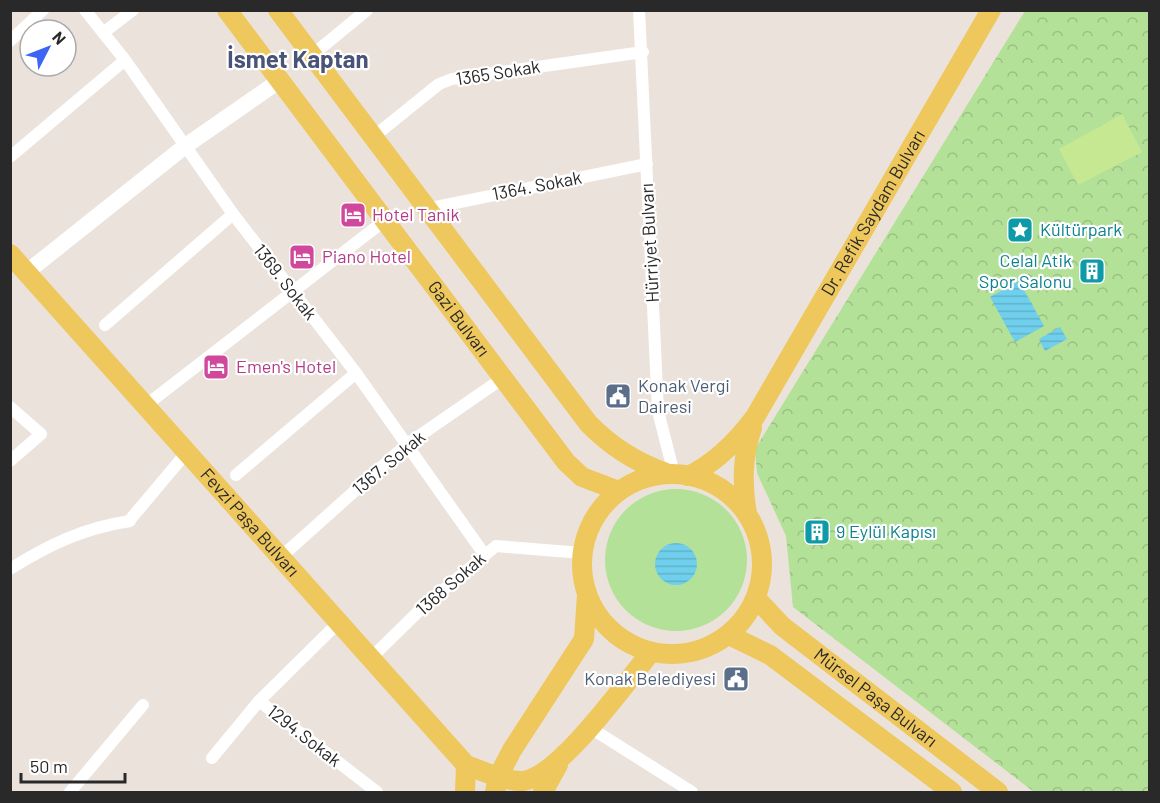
<svg xmlns="http://www.w3.org/2000/svg" width="1160" height="803" viewBox="0 0 1160 803" font-family="Barlow,sans-serif">
	<style>
		.grass { fill: #b3e198 }
		.park { fill: url(#park-crowns) }
		.pitch { fill: #c7e893 }
		.water { fill: url(#water-rules) }
		.lines { fill: none; stroke-linecap: round; stroke-linejoin: round }
		.street { stroke: #fff; stroke-width: 12 }
		.secondary { stroke: #fff; stroke-width: 16 }
		.primary { stroke: #eec75d; stroke-width: 20 }
		.labels { text-anchor: middle; stroke-width: 4.5; stroke-linejoin: round; paint-order: stroke }
		.street-label { font-size: 18px; fill: #292929; stroke: #fff }
		.hotel-label { font-size: 18px; fill: #b23c85; stroke: #fff; text-anchor: start }
		.culture-label { font-size: 18px; fill: #0d838f; stroke: #fff; text-anchor: start }
		.service-label { font-size: 18px; fill: #4e5e75; stroke: #fff; text-anchor: start }
		.district-label { font-size: 24px; font-weight: bold; fill: #4a5478; stroke: #fff }
	</style>
	<defs>
		<pattern id="park-crowns" width="20" height="18" patternUnits="userSpaceOnUse" patternTransform="scale(1.5)"><rect width="20" height="18" fill="#b3e198"/><path d="M2 6a3 3 0 1 1 6 0M12 15a3 3 0 1 1 6 0" fill="none" stroke="#9ac183"/></pattern>
		<pattern id="water-rules" width="6" height="5" patternUnits="userSpaceOnUse" patternTransform="scale(1.5)"><rect width="6" height="5" fill="#6fcfec"/><path d="M0 2.5h6" fill="none" stroke="#60b2ca"/></pattern>
	</defs>
	<rect width="100%" height="100%" fill="#ebe3db"/>
	<path class="grass" d="M605 560a71 71 0 1 1 142 0a71 71 0 1 1-142 0Z"/>
	<path class="park" d="M1025,11h124v781h-115l-241,-185 -7,-71 -29,-63 -2,-24z"/>
	<path class="pitch" d="M1122,114l20,38 -64,33 -19,-36z"/>
	<path class="water" d="M1019,281l25,45 -29,16 -25,-45z
		M1060,327l7,12 -22,12 -6,-12z
		M655 564a21 21 0 1 1 42 0a21 21 0 1 1-42 0Z"/>
	<g class="lines">
		<path class="street" d="M85,10l40,50 108,154 123,159 128,181
			M639,10l19,401 16,63
			M103,33l30,-23
			M10,41l33,-31
			M311,56l56,-46
			M372,138l67,-54 13,-5 191,-27
			M10,157l115,-97
			M426,209l221,-45
			M105,325l128,-111
			M145,406l239,-185
			M10,407l31,27 -31,27
			M236,475l120,-102
			M129,521l58,-69
			M281,557l125,-112 97,-67
			M10,569c40,-25 74,-41 120,-48
			M370,659l54,-53 72,-60 86,7
			M259,701l118,91
			M589,727l103,65
			M212,758l47,-57 80,-79
			M70,792l73,-87"/>
		<path class="secondary" d="M27,272l157,-125 95,-66"/>
		<g class="primary">
			<path id="s1" d="M227,10l339,452 16,15 37,14"/>
			<path d="M278,10l310,413c23,24 47,39 78,50"/>
			<path id="s2" d="M10,254l456,511c17,6 39,17 57,16 36,-4 104,-100 128,-129"/>
			<circle cx="672" cy="564" r="90"/>
			<path id="s3" d="M688,476c28,-13 49,-35 67,-59l236,-407"/>
			<path d="M747,514c-5,-30 -5,-57 5,-86"/>
			<path id="s4" d="M756,598l26,28 216,166"/>
			<path d="M729,635l41,20 182,137"/>
			<path d="M465,792l1,-27"/>
			<path d="M495,792l3,-15 14,-27 72,-111 3,-44"/>
			<path d="M543,792l15,-27"/>
		</g>
	</g>
	<defs>
		<symbol id="hotel-square" viewBox="-11 -11 22 22"><rect x="-9" y="-9" width="18" height="18" rx="4" fill="#d1479c" stroke="#fff"/><path d="M-6-4.5h1.5V1H6V5H4.5V3h-9V5H-6ZM-4 0a1.8 1.8 0 1 1 3.6 0ZM.5 0V-2.5h3Q6-2.5 6 0Z" fill="#fff"/></symbol>
		<symbol id="sight-square" viewBox="-11 -11 22 22"><rect x="-9" y="-9" width="18" height="18" rx="4" fill="#0f9aa8" stroke="#fff"/><path d="M0-6L1.8-2.2L6-1.7L2.9 1.2L3.7 5.4L0 3.3L-3.7 5.4L-2.9 1.2L-6-1.7L-1.8-2.2Z" fill="#fff"/></symbol>
		<symbol id="building-square" viewBox="-11 -11 22 22"><rect x="-9" y="-9" width="18" height="18" rx="4" fill="#0f9aa8" stroke="#fff"/><path d="M-4-6H4V6H1V3H-1V6H-4ZM-2.5-4.3h1.7v1.8h-1.7ZM.8-4.3h1.7v1.8H.8ZM-2.5-1h1.7V.8h-1.7ZM.8-1h1.7V.8H.8Z" fill="#fff"/></symbol>
		<symbol id="civic-square" viewBox="-11 -11 22 22"><rect x="-9" y="-9" width="18" height="18" rx="4" fill="#5c6f8a" stroke="#fff"/><path d="M-.6-6.5H3V-4.5H.6V-3L4-1V1h2V6H-6V1h2V-1L-.6-3ZM-1.2 2.5V6h2.4V2.5Z" fill="#fff"/></symbol>
	</defs>
	<g fill-rule="evenodd">
		<use href="#hotel-square" x="338" y="200" width="30" height="30"/>
		<use href="#sight-square" x="1005" y="215" width="30" height="30"/>
		<use href="#hotel-square" x="287" y="242" width="30" height="30"/>
		<use href="#building-square" x="1077" y="256" width="30" height="30"/>
		<use href="#hotel-square" x="201" y="352" width="30" height="30"/>
		<use href="#civic-square" x="603" y="381" width="30" height="30"/>
		<use href="#building-square" x="802" y="517" width="30" height="30"/>
		<use href="#civic-square" x="721" y="664" width="30" height="30"/>
	</g>
	<g class="labels">
		<g class="street-label">
			<text transform="translate(498 73) rotate(-9)" y="6">1365 Sokak</text>
			<text transform="translate(537 186) rotate(-11)" y="6">1364. Sokak</text>
			<text dy="6" stroke="none"><textPath href="#s3" startOffset="326">Dr. Refik Saydam Bulvarı</textPath></text>
			<text transform="translate(650 243) rotate(-93)" y="6">Hürriyet Bulvarı</text>
			<text transform="translate(285 282) rotate(52)" y="6">1369. Sokak</text>
			<text dy="6" stroke="none"><textPath href="#s1" startOffset="386">Gazi Bulvarı</textPath></text>
			<text transform="translate(389 463) rotate(-40)" y="6">1367. Sokak</text>
			<text dy="6" stroke="none"><textPath href="#s2" startOffset="360">Fevzi Paşa Bulvarı</textPath></text>
			<text transform="translate(451 584) rotate(-41)" y="6">1368 Sokak</text>
			<text dy="6" stroke="none"><textPath href="#s4" startOffset="156">Mürsel Paşa Bulvarı</textPath></text>
			<text transform="translate(304 736) rotate(38)" y="6">1294.Sokak</text>
		</g>
		<g class="hotel-label">
			<text x="372" y="221">Hotel Tanik</text>
			<text x="322" y="263">Piano Hotel</text>
			<text x="236" y="373">Emen's Hotel</text>
		</g>
		<g class="culture-label">
			<text x="1040" y="236">Kültürpark</text>
			<text x="1072" y="267" text-anchor="end">Celal Atik<tspan x="1072" dy="21">Spor Salonu</tspan></text>
			<text x="836" y="538">9 Eylül Kapısı</text>
		</g>
		<g class="service-label">
			<text x="638" y="392">Konak Vergi<tspan x="638" dy="21">Dairesi</tspan></text>
			<text x="716" y="685" text-anchor="end">Konak Belediyesi</text>
		</g>
		<g class="district-label">
			<text x="298" y="68">İsmet Kaptan</text>
		</g>
	</g>
	<rect width="1160" height="803" fill="none" stroke="#292929" stroke-width="24"/>
	<g transform="translate(48 48) rotate(48)"><circle r="28" fill="#ffffff" stroke="#a9a9a9" stroke-width="1.5"/>
	<path d="M0-4.5L10 22L0 15L-10 22Z" fill="#3c65f6"/>
	<text y="-9" font-size="16" font-weight="bold" text-anchor="middle" fill="#292929">N</text>
	</g>
	<path d="M21 773v9h104v-9" fill="none" stroke="#292929" stroke-width="3"/>
	<text x="30" y="773" font-size="18" fill="#292929" stroke="#ffffff" stroke-width="4.5" paint-order="stroke">50 m</text>
</svg>
